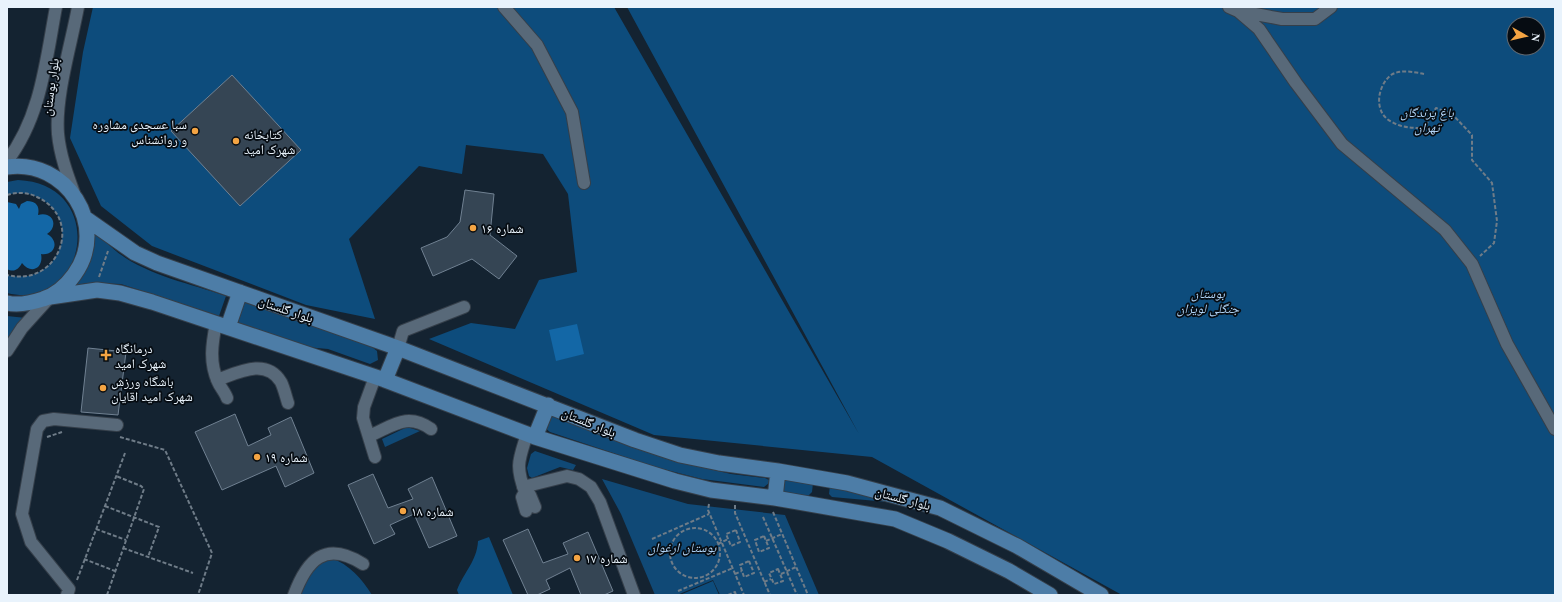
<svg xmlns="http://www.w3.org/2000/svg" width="1562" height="602" viewBox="0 0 1562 602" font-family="'Times New Roman','Noto Naskh Arabic',serif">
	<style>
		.green { fill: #104976 }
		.forest { fill: #0d4c7c; fill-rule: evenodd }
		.water { fill: #1367a6 }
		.building { fill: #354554; stroke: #708192 }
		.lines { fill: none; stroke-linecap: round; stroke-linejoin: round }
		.minor-casing { stroke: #353f4a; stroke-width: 14 }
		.major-casing { stroke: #353f4a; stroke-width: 17 }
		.path { stroke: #6f7c88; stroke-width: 2; stroke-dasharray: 4 2; stroke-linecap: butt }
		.minor { stroke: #586979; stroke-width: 12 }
		.major { stroke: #4d7da7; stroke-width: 15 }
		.poi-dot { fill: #f4a443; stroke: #060c12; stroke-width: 1.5 }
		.labels { text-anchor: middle; stroke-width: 3.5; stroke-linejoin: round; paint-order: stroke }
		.street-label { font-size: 13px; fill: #e9f3fc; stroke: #060c12 }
		.park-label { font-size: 13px; font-style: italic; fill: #b0d4f7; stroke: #060c12 }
		.poi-label { font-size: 13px; fill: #e9f3fc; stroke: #060c12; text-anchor: start }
	</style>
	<rect width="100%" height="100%" fill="#142331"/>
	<path class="green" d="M18,180c91,4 70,133 -11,113v-18c52,13 78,-56 30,-78 -9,-5 -21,-5 -30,-2v-13z
		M91,222c28,49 86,57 135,74l-7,20 -98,-32 -35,-1 -14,4c20,-18 19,-40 19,-65z
		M244,302l128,45 5,4 1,9 -8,4 -42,-15 -22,-2 -69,-24z
		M7,316l19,2 -9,7 -10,14z
		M553,415l118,45 60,14 34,4 4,2v3l-5,4 -62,-8 -47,-12 -105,-35 -6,-5 4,-11z
		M407,427l13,4 -35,16 -3,-8z
		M535,451l41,14 -3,5 -13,-3 -28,11 -3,-2 -2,-8 4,-14z
		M784,476l29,7 -1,9 -4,4 -24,-2 -3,-4z
		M602,479l86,25 97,11 34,80h-99l-7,-15 -36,15h-22l-34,-81z
		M830,485l59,15 -1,2 -56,-5 -3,-3z
		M331,558c18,6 31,21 41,37h-74l20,-33z"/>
	<path class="forest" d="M93,7h521l245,427 -232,-427h928v588h-433l-250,-138 -218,-22 -225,-96 42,-16 44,6 24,-49 38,-8 -9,-78 -25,-40 -77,-9 -4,29 -43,-8 -70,73 26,80 -69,-14 -154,-59 -51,-40 -31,-68 13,-86zM1514,24h24v24h-24z
		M489,537l24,58h-54l-2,-5c7,-18 20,-29 21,-49z
		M713,581l6,14h-39z"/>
	<path class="water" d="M27,201c9,0 13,5 11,14 15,-4 21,11 9,19 13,7 8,22 -6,20 3,14 -10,21 -19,9 -3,6 -8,10 -15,6v-67l9,2 3,5 2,-5z
		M577,324l7,30 -28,7 -7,-31z"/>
	<path class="building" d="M232,75l69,75 -61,56 -69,-75z
		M465,190l29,4 -4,41 27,21 -18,23 -27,-20 -39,17 -12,-28 26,-11 13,-15z
		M88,348l38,4 -8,63 -37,-3z
		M235,414l13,32 23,-11 -3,-7 23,-11 23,56 -29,14 -9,-21 -54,24 -27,-58z
		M373,474l15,34 25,-9 -5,-10 24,-12 25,59 -28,12 -15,-34 -24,11 5,9 -21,10 -26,-59z
		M528,529l15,34 25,-9 -5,-11 25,-11 25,59 -9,4h-23l-11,-27 -24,12 4,9 -13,6h-9l-25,-55z"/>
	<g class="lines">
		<defs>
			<path id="minor" d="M504,7l33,38 35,67 12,71
				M1229,7l9,4 21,18 37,54 46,61 103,86 27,34 35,80 48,85
				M1239,11l43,8h33l16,-12
				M7,161c34,-44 39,-101 49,-154
				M74,193c-7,-19 -14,-38 -16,-59 -3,-38 13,-89 20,-127
				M216,323c-4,21 -7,39 2,59 2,5 7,10 9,16
				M398,348l5,-17 61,-24
				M7,351l15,-23 28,-31
				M217,380c20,-7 49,-23 64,2 3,6 5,15 7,21
				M527,434c-8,26 -12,31 -2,58l5,3 5,12
				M369,436c24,-10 38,-24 62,-7
				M375,457l-12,-39 1,-11 11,-30
				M523,487l44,-11 12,3 12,8 9,15 34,93
				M525,492l-3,5 4,14
				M67,595l2,-6 -38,-47 -9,-28 15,-85 6,-8 11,-2 63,6
				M294,595c13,-35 31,-55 69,-31"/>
			<path id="major" d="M7,167c59,-9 103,59 67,108 -8,11 -18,20 -31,24 -12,4 -24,7 -36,4
				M85,218l50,35 22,10 241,85 237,92 45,15 39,8 59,8 69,12 93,25 77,38 84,49
				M50,297l47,-7 23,3 32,9 233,78 150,57 140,44 36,9 64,8 120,21 53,22 61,30 41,24
				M228,327l12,-35
				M385,380l13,-32
				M535,437l13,-32
				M775,498l3,-27"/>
		</defs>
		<use href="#minor" class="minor-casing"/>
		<use href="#major" class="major-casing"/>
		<path class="path" d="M1424,74c-9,-2 -24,-5 -33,1 -14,11 -18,38 1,47 10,6 21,6 33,6l5,-11 6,-9 16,6 20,21v25l20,23 5,38 -3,22 -14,13
			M7,195c9,-3 21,-3 30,2 48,22 22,91 -30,78
			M99,277l9,-26
			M47,437l15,-5
			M120,437l45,13 47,103 -14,42
			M709,504l-1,6 36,85
			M735,505v8l35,82
			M105,506l54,21 -11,30
			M773,512l35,83
			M763,517l34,78
			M670 553a25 25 0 1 1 50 0a25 25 0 1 1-50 0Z
			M96,529l30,11
			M736,530l4,12 -9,4 -5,-12z
			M764,536l5,12 -10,4 -4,-12z
			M652,539l57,-25
			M766,541l16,-7
			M718,544l10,-5
			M123,548l70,25
			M84,559l31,12
			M749,561l5,12 -10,4 -4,-12z
			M778,569l5,12 -9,3 -5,-11z
			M735,574l7,-3
			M781,574l15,-7
			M77,580l48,-127
			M764,582l7,-3
			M678,591l55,-23
			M107,595l37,-106 -3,-3 -25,-10
			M728,595l7,-3 1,3"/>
		<use href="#minor" class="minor"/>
		<use href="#major" class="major"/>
	</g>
	<g class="poi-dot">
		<circle cx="195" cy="131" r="4"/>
		<circle cx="236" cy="141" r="4"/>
		<circle cx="473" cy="228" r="4"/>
		<path d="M104 349h4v4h4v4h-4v4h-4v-4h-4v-4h4z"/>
		<circle cx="103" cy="388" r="4"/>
		<circle cx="257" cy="457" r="4"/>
		<circle cx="403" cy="511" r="4"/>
		<circle cx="577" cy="558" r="4"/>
	</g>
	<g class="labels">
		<g class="street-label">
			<text transform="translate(50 87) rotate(-82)" y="5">بلوار بوستان</text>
			<text transform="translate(286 309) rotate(19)" y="5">بلوار گلستان</text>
			<text transform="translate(589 422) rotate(22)" y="5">بلوار گلستان</text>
			<text transform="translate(903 498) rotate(15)" y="5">بلوار گلستان</text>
		</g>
		<g class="park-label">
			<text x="1427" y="117">باغ پرندگان<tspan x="1427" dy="15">تهران</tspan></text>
			<text x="1208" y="298">بوستان<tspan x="1208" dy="15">جنگلی لویزان</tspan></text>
			<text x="682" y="552">بوستان ارغوان</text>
		</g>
		<g class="poi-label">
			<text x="187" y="129" text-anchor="end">سبا عسجدی مشاوره<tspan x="187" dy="15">و روانشناس</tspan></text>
			<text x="244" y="139">کتابخانه<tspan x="244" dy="15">شهرک امید</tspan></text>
			<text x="481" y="233">شماره ۱۶</text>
			<text x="115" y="353">درمانگاه<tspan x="115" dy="15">شهرک امید</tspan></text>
			<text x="111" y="386">باشگاه ورزش<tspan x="111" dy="15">شهرک امید اقایان</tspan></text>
			<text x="265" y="462">شماره ۱۹</text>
			<text x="411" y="516">شماره ۱۸</text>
			<text x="585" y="563">شماره ۱۷</text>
		</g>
	</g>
	<rect width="1562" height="602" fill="none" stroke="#e9f3fc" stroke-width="16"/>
	<g transform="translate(1526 36) rotate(98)"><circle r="19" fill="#060c12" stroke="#616870"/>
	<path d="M0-3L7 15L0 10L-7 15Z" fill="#f4a443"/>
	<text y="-6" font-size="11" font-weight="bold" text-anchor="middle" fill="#e9f3fc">N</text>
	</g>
</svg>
